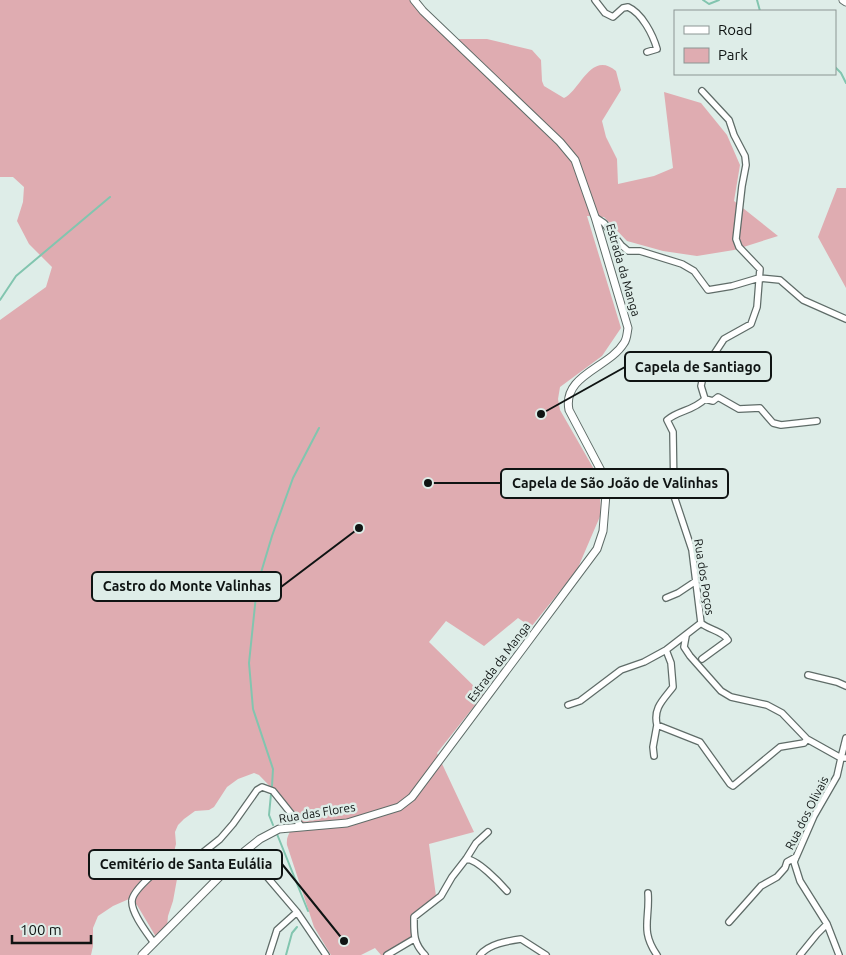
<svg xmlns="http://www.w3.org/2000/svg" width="846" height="955" viewBox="0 0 846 955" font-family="Ubuntu,sans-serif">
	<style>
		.green { fill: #dfacb1 }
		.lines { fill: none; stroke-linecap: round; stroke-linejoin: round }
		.stream { stroke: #82c5af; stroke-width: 2 }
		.minor-casing { stroke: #5f6c68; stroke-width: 8 }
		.tertiary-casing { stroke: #5f6c68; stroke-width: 9 }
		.minor { stroke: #fff; stroke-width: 5.5 }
		.tertiary { stroke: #fff; stroke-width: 7 }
		.labels { text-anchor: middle; stroke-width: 5; stroke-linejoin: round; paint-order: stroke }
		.street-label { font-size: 12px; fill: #0f1413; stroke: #deede8 }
		.leader { fill: none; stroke: #0f1413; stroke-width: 2 }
		.callout-dot { fill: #0f1413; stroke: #deede8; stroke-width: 2 }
		.callout { fill: #deede8; stroke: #0f1413; stroke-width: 2 }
		.callout-label { font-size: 14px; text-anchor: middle; font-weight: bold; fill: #0f1413 }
	</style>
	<rect width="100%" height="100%" fill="#deede8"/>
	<path class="green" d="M0,0h411l42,39h34l45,11 9,10 1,21 2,5 20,12c16,-7 27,-48 52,-27l5,19 -19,31 4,16 11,22 1,25 36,-8 19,-8 -9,-76 37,11 26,32 13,30 -6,36 44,35 -44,14 -37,6 -34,-5 -36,-10 -23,-24 -17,-1 34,112 -19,28 -42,31 -2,12 2,11 39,68 2,36 -24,56 -46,57 -13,-9 -34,28 -38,-25 -17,21 54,53 -46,58 37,79 -45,12 7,52 -24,20 1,21 -29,18h-3l-6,-7 -14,7h-30l-17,-28 -27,-82c-2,-15 14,-18 6,-35l-34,-35 -5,-2 -16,6 -11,8 -13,20 -5,3 -14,1 -11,8 -6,6 -3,7 1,12 -4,16 5,19 -4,22 -5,15 -1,11 -11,10 -19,-32 -8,-6 -16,7 -15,10 -5,12v18l-2,9h-91v-635l46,-33 6,-20 -23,-23 -12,-23 6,-19 1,-15 -11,-10h-13z
		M837,188h9v100l-28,-51z"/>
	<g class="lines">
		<path class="stream" d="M703,0l6,4 10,-4
			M757,0l3,11
			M835,67l6,6 5,10
			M0,300l16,-24 94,-79
			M272,786l1,-17 -20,-60 -4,-46 8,-77 15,-50 21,-58 26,-50
			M271,794l-2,21 4,10
			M277,834l31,77
			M286,955l6,-22 5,-6"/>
		<defs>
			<path id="minor" d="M595,0l10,13 8,4 10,-9 5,-1c14,6 25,28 29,42l-10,3
				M595,217l9,6 17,22 7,6h12l42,13 12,7 14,19 24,-4 27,-8 21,2 23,20 43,19
				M705,399l8,2 5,-4 21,12 21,-1 13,15 8,2 36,-4
				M666,598l12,-5 18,-12
				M701,623c8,7 22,8 27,17l-26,19
				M686,636l-2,11 6,9 31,35 10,6 36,8 15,8 25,26 34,19 -4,18 -23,40 -20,46 6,19 27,43 12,31
				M666,650l5,13 2,24c-10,13 -20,21 -16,38l43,17 30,42 3,2 47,-39 24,-4 3,-4
				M808,675l29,7 9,4
				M568,705l12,-4 41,-31 23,-8 22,-12 35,-27 -9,-73 -18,-54 -1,-64 -6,-12c12,-10 26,-9 38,-21l-4,-13 4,-18 19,-29 27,-15 6,-17 3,-38 -21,-22 -3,-8 6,-53 4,-21 -1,-9 -11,-21 -5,-15 -27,-29
				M846,738l-5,20h5
				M654,756l-1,-9 4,-22
				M245,851l52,61 29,43
				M466,859c11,0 33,23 41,32
				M648,893c2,26 -8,38 9,62
				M729,922l32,-36 16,-9 8,-9 2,-6 9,-5
				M154,943c-7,-10 -23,-30 -22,-42 0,-11 35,-41 47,-45l6,5 6,1 29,-23 13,-15 24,-34 5,-3 11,4 28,35
				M269,955l8,-25 20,-18
				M387,955l27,-16
				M425,955c-12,-12 -11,-22 -11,-38l27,-21 11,-19 14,-18 10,-16 12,-11
				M480,955c9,-11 27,-14 41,-16l25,16
				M800,955l17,-21 10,-10"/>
			<path id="tertiary" d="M843,0l3,2
				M142,955l103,-104 15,-12 19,-10 68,-6 52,-16 13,-10 185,-248 6,-18 4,-49 -38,-72c-7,-35 40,-42 55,-67 3,-4 3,-10 4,-15l-33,-111 -20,-57 -15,-18 -137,-131 -9,-11"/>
		</defs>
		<use href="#minor" class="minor-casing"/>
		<use href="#tertiary" class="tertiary-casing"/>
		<use href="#minor" class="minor"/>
		<use href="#tertiary" class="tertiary"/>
	</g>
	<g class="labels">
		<g class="street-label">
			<text transform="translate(623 270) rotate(74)" y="4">Estrada da Manga</text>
			<text transform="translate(704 577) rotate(81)" y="4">Rua dos Poços</text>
			<text transform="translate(499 662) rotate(-53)" y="4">Estrada da Manga</text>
			<text transform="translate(317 813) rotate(-9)" y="4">Rua das Flores</text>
			<text transform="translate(807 813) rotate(-63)" y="4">Rua dos Olivais</text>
		</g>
	</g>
	<path class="leader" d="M541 414L625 367M428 483L501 483M359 528L281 587M344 941L282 864"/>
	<g class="callout-dot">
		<circle cx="541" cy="414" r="5"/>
		<circle cx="428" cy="483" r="5"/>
		<circle cx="359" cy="528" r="5"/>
		<circle cx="344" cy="941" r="5"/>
	</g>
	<g class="callout">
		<rect x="625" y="352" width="146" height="29" rx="5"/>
		<rect x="501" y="469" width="227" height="29" rx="5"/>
		<rect x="92" y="572" width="189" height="29" rx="5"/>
		<rect x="89" y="850" width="193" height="29" rx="5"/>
	</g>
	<g class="callout-label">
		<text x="698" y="372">Capela de Santiago</text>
		<text x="615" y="488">Capela de São João de Valinhas</text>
		<text x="187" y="591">Castro do Monte Valinhas</text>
		<text x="186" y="869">Cemitério de Santa Eulália</text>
	</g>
	<rect x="674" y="10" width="162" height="65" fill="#deede8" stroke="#8b9693"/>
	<rect x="684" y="26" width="25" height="8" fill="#ffffff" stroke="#8b9693"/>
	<text x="718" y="35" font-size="15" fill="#0f1413">Road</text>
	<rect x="684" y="48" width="25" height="15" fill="#dfacb1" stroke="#8b9693"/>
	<text x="718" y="60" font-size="15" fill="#0f1413">Park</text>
	<path d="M12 935v8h79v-8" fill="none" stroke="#0f1413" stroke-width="2.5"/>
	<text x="20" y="935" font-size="15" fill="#0f1413" stroke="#deede8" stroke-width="4" paint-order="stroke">100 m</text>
</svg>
